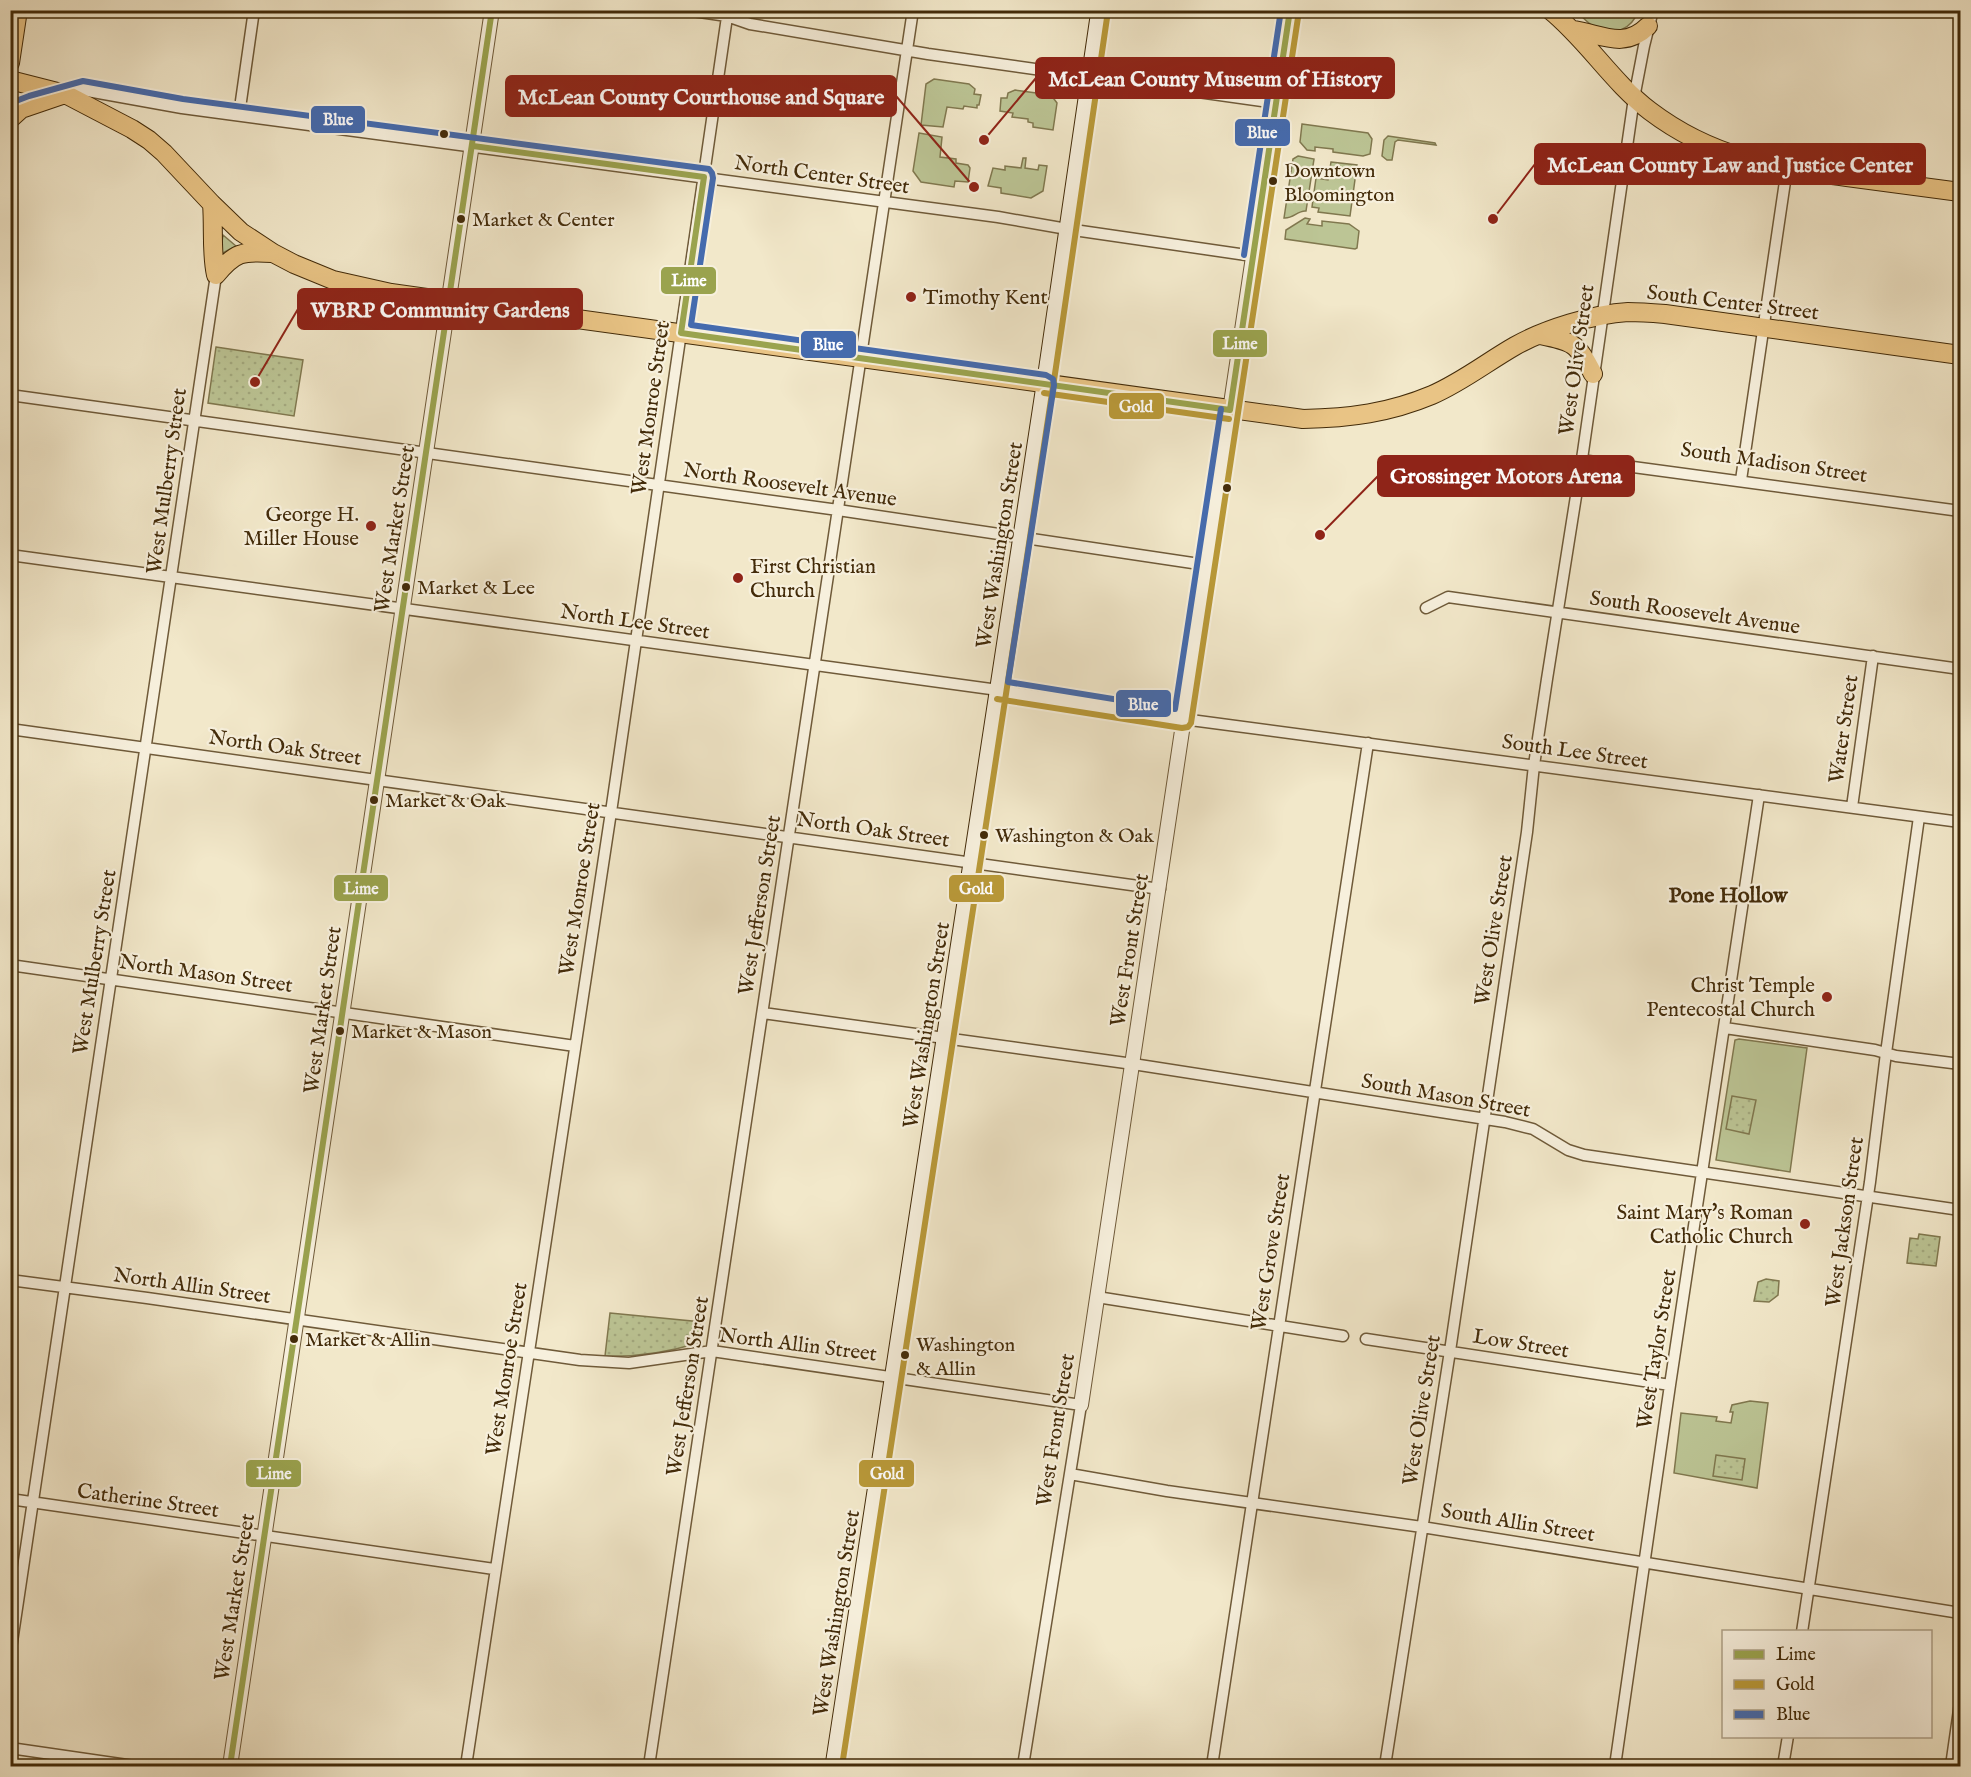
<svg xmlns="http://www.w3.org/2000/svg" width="1971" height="1777" viewBox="0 0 1971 1777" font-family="'IM FELL English',serif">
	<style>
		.grass { fill: #bcc595; stroke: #80784f; stroke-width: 1.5 }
		.park { fill: url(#park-dots); stroke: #80784f; stroke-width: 1.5 }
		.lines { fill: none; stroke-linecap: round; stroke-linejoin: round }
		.minor-casing { stroke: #6f5a39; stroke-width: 13 }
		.tertiary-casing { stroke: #6f5a39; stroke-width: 16 }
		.secondary-casing { stroke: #432b09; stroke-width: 17 }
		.primary-casing { stroke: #432b09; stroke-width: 20 }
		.minor { stroke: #f7f0dd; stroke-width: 10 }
		.tertiary { stroke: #f7f0dd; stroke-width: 14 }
		.secondary { stroke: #f7f0dd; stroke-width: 15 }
		.primary { stroke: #e9c485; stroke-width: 18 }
		.bus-1-casing { stroke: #f7f0dd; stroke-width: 10 }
		.bus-2-casing { stroke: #f7f0dd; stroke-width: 10 }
		.bus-3-casing { stroke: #f7f0dd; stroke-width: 10 }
		.bus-1 { stroke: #9aa34e; stroke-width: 6 }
		.bus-2 { stroke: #b99938; stroke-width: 6 }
		.bus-3 { stroke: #456bae; stroke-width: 6 }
		.bus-dot { fill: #432b09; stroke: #f7f0dd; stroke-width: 2 }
		.poi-dot { fill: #8f2418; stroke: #f7f0dd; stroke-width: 2 }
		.labels { text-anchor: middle; stroke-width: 4.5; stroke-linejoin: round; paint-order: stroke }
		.bus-label { font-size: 20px; fill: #432b09; stroke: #f7f0dd; text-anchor: start }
		.street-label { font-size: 21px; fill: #432b09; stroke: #f7f0dd }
		.poi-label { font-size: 21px; fill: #432b09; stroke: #f7f0dd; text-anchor: end }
		.neighbourhood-label { font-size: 22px; font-weight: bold; fill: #432b09; stroke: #f7f0dd }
		.leader { fill: none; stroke: #8f2418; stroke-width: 2 }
		.callout-dot { fill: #8f2418; stroke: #f7f0dd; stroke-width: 2 }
		.callout { fill: #8f2418; stroke: #8f2418; stroke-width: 2 }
		.callout-label { font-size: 22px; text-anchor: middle; font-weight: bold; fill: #fff }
		.line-badge { stroke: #f7f0dd; stroke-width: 2 }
		.badge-label { font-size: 16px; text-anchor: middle; font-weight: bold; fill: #fff }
	</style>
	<defs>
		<pattern id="park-dots" width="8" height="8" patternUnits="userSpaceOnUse" patternTransform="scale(1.5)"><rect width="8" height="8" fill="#bcc595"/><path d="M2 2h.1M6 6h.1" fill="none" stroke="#a3a97f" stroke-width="1.8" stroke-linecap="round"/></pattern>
	</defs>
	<rect width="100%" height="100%" fill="#f2e8ca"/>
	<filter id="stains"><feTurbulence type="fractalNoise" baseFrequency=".00333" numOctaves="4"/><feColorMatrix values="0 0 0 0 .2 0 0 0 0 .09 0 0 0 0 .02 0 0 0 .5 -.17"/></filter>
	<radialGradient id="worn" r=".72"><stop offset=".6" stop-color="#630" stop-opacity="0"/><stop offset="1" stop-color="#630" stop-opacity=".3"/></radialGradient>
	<path class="grass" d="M1576,11h62c-6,18 -25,27 -43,16 -7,-3 -13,-11 -19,-16z
		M934,79l35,5 6,5 -1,5 7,1 -2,10h-2v3l-13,-2 -1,3 -16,-2 -4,20 -22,-2 5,-41z
		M1015,90l36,5 6,8 -4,27 -20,-3v-4l-5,-1v-3l-16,-2 1,-4 -13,-2 1,-13h6l1,-5z
		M1302,124l66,9 4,6 -2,15 -7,2 -30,-4v-3l-18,-2v4l-8,-1 -7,-8z
		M919,133l23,4 -2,20 16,2v4l12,2 2,3 -2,14 -13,-1 -1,6 -33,-5 -8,-11z
		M1388,136l47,7 1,2 -38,-5 -3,2 -3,18h-5l-5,-4 2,-16z
		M1298,156l16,3 -8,52c-8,-1 -13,8 -22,7l9,-59z
		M1023,158h3l-1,10 13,2 1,-5 8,1 -4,25 -12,7 -30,-5v-5l-13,-2 5,-18 12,2v-4l16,2z
		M1331,162l26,3 -7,51 -32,-4 1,-4 -7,-1 4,-29 12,2z
		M1305,218l5,1 -3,5 15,2v-5l27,3 10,7 -2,17 -2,1 -70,-10 1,-9z
		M223,235l13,11 -15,8h-1z
		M1739,1039l68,9 -17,124 -74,-12 19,-120z
		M1750,1401l18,2 -11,85 -83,-15 7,-60 36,4 -1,4 15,2 2,-11h-3l2,-7z"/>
	<path class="park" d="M216,347l87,13 -9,56 -86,-13z
		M1732,1096l24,4 -7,34 -23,-5z
		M1919,1234l21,3 -4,29 -29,-3 3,-25 8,1z
		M1766,1279l13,2 -1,14 -9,7 -15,-1 4,-19z
		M610,1313l92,9 -4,21c-29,9 -63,14 -93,13z
		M1716,1455l29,4 -3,21 -29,-4z"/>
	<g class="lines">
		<defs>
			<path id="minor" d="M686,10l41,6 23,8 178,30 348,49
				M66,94l16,-4 100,18 816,109 69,12 186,27
				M239,115l15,-105
				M10,395l828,115 368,55
				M1581,460l379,51
				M1741,480l46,-312
				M10,555l988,135 185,29 777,103
				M1426,608l22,-11 512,72
				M10,729l1150,160
				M1852,807l21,-151
				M10,965l565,81
				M763,1013l370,51 372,58 28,7 35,21 16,5 376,55
				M1725,1028l150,22 21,6 64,8
				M10,1280l137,18 433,62 49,3 83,-12 369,54 -58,361
				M1097,1297l246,39
				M1366,1339l304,46
				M1070,1474l97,17 255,36 538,86
				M10,1499l484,70
				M1802,1632l68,-450 16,-129 33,-236
				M10,1655l206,-1380
				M10,1748l124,18
				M466,1766l145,-954 117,-802
				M649,1766l264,-1756
				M1212,1766l156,-1023
				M1385,1766l65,-415 77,-519 7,-67 13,-86 36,-227 51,-354 10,-52 9,-36
				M1615,1766l55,-381 89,-590
				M1783,1766l5,-30
				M1951,1766l9,-63"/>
			<path id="tertiary" d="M1081,1405l209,-1395
				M230,1766l262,-1756"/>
			<path id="secondary" d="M833,1766l214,-1400 52,-356"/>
			<path id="primary" d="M1550,10c37,30 62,72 100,101 62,47 122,56 197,66 38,5 76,10 113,15
				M1573,30c28,4 51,20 75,-4
				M10,63l8,-53
				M10,80l55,14 67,35 17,11 15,13 48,51 29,28 32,21 21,11 39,16 58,13 157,22 755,104c47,-1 86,-6 129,-24 30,-13 55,-33 83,-49 30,-17 79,-32 113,-34 12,0 25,1 37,2l295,41
				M10,119l11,-10 44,-15
				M212,204c2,24 -1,48 4,71
				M216,275c19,-23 26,-24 56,-22
				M1540,335c34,7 37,8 53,39"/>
		</defs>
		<use href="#minor" class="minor-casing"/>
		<use href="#tertiary" class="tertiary-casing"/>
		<use href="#secondary" class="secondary-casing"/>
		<use href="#primary" class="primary-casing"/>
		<use href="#minor" class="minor"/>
		<use href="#tertiary" class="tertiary"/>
		<use href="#secondary" class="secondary"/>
		<use href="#primary" class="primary"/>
		<defs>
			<path id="bus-1" d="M473,146l231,31 -23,156 549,77 60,-400
				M230,1766l262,-1756"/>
			<path id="bus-2" d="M1044,393l185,26
				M997,699l185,29 6,-1 3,-4 108,-712
				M842,1766l214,-1399 52,-356"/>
			<path id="bus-3" d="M10,106l6,-5 13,-5 54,-15 100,18 526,70 3,4 1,5 -22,147 355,50 7,4 1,6 -46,297 167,27 46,-300
				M1244,255l37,-245"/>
		</defs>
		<use href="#bus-1" class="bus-1-casing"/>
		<use href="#bus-2" class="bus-2-casing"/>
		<use href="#bus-3" class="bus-3-casing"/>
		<use href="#bus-1" class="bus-1"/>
		<use href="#bus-2" class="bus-2"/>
		<use href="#bus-3" class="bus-3"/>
	</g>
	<g class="bus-dot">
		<circle cx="444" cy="134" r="5"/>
		<circle cx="1273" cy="181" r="5"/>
		<circle cx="461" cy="219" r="5"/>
		<circle cx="1227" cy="488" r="5"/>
		<circle cx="406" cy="587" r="5"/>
		<circle cx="374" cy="800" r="5"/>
		<circle cx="984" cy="835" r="5"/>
		<circle cx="340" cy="1031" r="5"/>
		<circle cx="294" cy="1339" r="5"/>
		<circle cx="905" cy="1355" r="5"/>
	</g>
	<g class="poi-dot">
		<circle cx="911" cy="297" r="6"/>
		<circle cx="371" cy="526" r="6"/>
		<circle cx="738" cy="578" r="6"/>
		<circle cx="1827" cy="997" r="6"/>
		<circle cx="1805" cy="1224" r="6"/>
	</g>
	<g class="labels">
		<g class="bus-label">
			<text x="1284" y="177">Downtown<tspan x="1284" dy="24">Bloomington</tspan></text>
			<text x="472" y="226">Market &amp; Center</text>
			<text x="417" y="594">Market &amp; Lee</text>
			<text x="385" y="807">Market &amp; Oak</text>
			<text x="995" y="842">Washington &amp; Oak</text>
			<text x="351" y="1038">Market &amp; Mason</text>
			<text x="305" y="1346">Market &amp; Allin</text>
			<text x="916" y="1351">Washington<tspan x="916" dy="24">&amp; Allin</tspan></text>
		</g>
		<g class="street-label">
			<text transform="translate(822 174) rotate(8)" y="7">North Center Street</text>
			<text transform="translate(1733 302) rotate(7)" y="7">South Center Street</text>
			<text transform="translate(1576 360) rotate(-82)" y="7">West Olive Street</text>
			<text transform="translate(650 408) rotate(-82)" y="7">West Monroe Street</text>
			<text transform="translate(1774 462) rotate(8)" y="7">South Madison Street</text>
			<text transform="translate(166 481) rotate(-82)" y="7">West Mulberry Street</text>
			<text transform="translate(790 484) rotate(8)" y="7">North Roosevelt Avenue</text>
			<text transform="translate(394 529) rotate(-81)" y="7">West Market Street</text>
			<text transform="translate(999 545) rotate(-81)" y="7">West Washington Street</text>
			<text transform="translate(1695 612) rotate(8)" y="7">South Roosevelt Avenue</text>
			<text transform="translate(635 621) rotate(8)" y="7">North Lee Street</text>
			<text transform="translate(1843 729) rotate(-82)" y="7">Water Street</text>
			<text transform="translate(285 747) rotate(8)" y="7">North Oak Street</text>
			<text transform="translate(1575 751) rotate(8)" y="7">South Lee Street</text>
			<text transform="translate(873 829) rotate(8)" y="7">North Oak Street</text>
			<text transform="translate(579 889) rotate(-81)" y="7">West Monroe Street</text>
			<text transform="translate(759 905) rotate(-81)" y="7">West Jefferson Street</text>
			<text transform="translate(1493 930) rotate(-81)" y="7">West Olive Street</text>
			<text transform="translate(1129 950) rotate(-81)" y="7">West Front Street</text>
			<text transform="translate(94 962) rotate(-81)" y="7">West Mulberry Street</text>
			<text transform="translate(206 973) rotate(8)" y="7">North Mason Street</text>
			<text transform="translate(322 1010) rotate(-82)" y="7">West Market Street</text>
			<text transform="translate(926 1025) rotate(-81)" y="7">West Washington Street</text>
			<text transform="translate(1446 1095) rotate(10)" y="7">South Mason Street</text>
			<text transform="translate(1844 1222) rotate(-82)" y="7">West Jackson Street</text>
			<text transform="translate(1270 1252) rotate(-81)" y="7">West Grove Street</text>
			<text transform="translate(192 1285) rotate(8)" y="7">North Allin Street</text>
			<text transform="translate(1521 1343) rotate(9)" y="7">Low Street</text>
			<text transform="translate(798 1344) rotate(7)" y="7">North Allin Street</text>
			<text transform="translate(1656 1349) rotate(-81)" y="7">West Taylor Street</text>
			<text transform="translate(506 1369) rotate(-81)" y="7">West Monroe Street</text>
			<text transform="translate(687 1386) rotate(-81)" y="7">West Jefferson Street</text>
			<text transform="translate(1421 1410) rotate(-81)" y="7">West Olive Street</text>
			<text transform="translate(1055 1430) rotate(-81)" y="7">West Front Street</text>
			<text transform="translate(148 1500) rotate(8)" y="7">Catherine Street</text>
			<text transform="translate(1518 1522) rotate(9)" y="7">South Allin Street</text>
			<text transform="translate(234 1597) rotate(-81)" y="7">West Market Street</text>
			<text transform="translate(836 1613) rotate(-81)" y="7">West Washington Street</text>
		</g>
		<g class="poi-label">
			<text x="923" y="304" text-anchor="start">Timothy Kent</text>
			<text x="359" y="521">George H.<tspan x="359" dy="24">Miller House</tspan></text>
			<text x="750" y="573" text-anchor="start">First Christian<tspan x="750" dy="24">Church</tspan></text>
			<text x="1815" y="992">Christ Temple<tspan x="1815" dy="24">Pentecostal Church</tspan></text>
			<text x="1793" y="1219">Saint Mary's Roman<tspan x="1793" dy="24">Catholic Church</tspan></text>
		</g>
		<g class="neighbourhood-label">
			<text x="1728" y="902">Pone Hollow</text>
		</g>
	</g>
	<path class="leader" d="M984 140L1036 78M974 187L896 96M1493 219L1535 164M255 382L298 309M1320 535L1378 476"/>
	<g class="callout-dot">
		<circle cx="984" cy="140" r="6"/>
		<circle cx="974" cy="187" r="6"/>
		<circle cx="1493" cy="219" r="6"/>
		<circle cx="255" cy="382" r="6"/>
		<circle cx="1320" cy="535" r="6"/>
	</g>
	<g class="callout">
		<rect x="1036" y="58" width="358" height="40" rx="6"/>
		<rect x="506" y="76" width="390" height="40" rx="6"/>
		<rect x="1535" y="144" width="390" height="40" rx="6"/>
		<rect x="298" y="289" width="284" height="40" rx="6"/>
		<rect x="1378" y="456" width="256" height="40" rx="6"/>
	</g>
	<g class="callout-label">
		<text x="1215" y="86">McLean County Museum of History</text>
		<text x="701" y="104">McLean County Courthouse and Square</text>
		<text x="1730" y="172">McLean County Law and Justice Center</text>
		<text x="440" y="317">WBRP Community Gardens</text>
		<text x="1506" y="483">Grossinger Motors Arena</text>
	</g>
	<g class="line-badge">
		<rect x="310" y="105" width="56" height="29" rx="6" fill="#456bae"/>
		<rect x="1234" y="118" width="57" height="29" rx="6" fill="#456bae"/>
		<rect x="660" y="266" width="57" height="29" rx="6" fill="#9aa34e"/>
		<rect x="1212" y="329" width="56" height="29" rx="6" fill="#9aa34e"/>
		<rect x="800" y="330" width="57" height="29" rx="6" fill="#456bae"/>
		<rect x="1108" y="392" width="57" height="28" rx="6" fill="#b99938"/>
		<rect x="1115" y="689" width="57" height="29" rx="6" fill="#456bae"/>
		<rect x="333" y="874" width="56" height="28" rx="6" fill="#9aa34e"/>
		<rect x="948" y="874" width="57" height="29" rx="6" fill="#b99938"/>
		<rect x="245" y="1459" width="57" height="29" rx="6" fill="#9aa34e"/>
		<rect x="858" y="1459" width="57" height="29" rx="6" fill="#b99938"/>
	</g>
	<g class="badge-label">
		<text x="338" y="125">Blue</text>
		<text x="1262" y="138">Blue</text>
		<text x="689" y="286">Lime</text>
		<text x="1240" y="349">Lime</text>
		<text x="828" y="350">Blue</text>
		<text x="1136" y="412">Gold</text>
		<text x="1143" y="710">Blue</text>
		<text x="361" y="894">Lime</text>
		<text x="976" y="894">Gold</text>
		<text x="274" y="1479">Lime</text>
		<text x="887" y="1479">Gold</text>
	</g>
	<rect width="1971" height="1777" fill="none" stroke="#f2e8ca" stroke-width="36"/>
	<rect x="12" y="12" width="1947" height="1753" fill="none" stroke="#432b09" stroke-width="3"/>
	<rect x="18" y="18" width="1935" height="1741" fill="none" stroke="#432b09" stroke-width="1.5"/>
	<rect x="1722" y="1630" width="210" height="108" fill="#f7f0dd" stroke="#afa188" stroke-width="1.5"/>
	<rect x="1734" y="1650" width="30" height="9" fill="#9aa34e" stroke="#afa188" stroke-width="1.5"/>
	<text x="1776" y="1660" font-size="18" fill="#432b09">Lime</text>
	<rect x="1734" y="1680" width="30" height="9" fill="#b99938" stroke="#afa188" stroke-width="1.5"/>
	<text x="1776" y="1690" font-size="18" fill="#432b09">Gold</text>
	<rect x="1734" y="1710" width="30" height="9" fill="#456bae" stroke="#afa188" stroke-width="1.5"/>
	<text x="1776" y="1720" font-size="18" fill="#432b09">Blue</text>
	<rect width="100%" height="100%" filter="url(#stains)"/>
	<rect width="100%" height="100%" fill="url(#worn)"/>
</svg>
